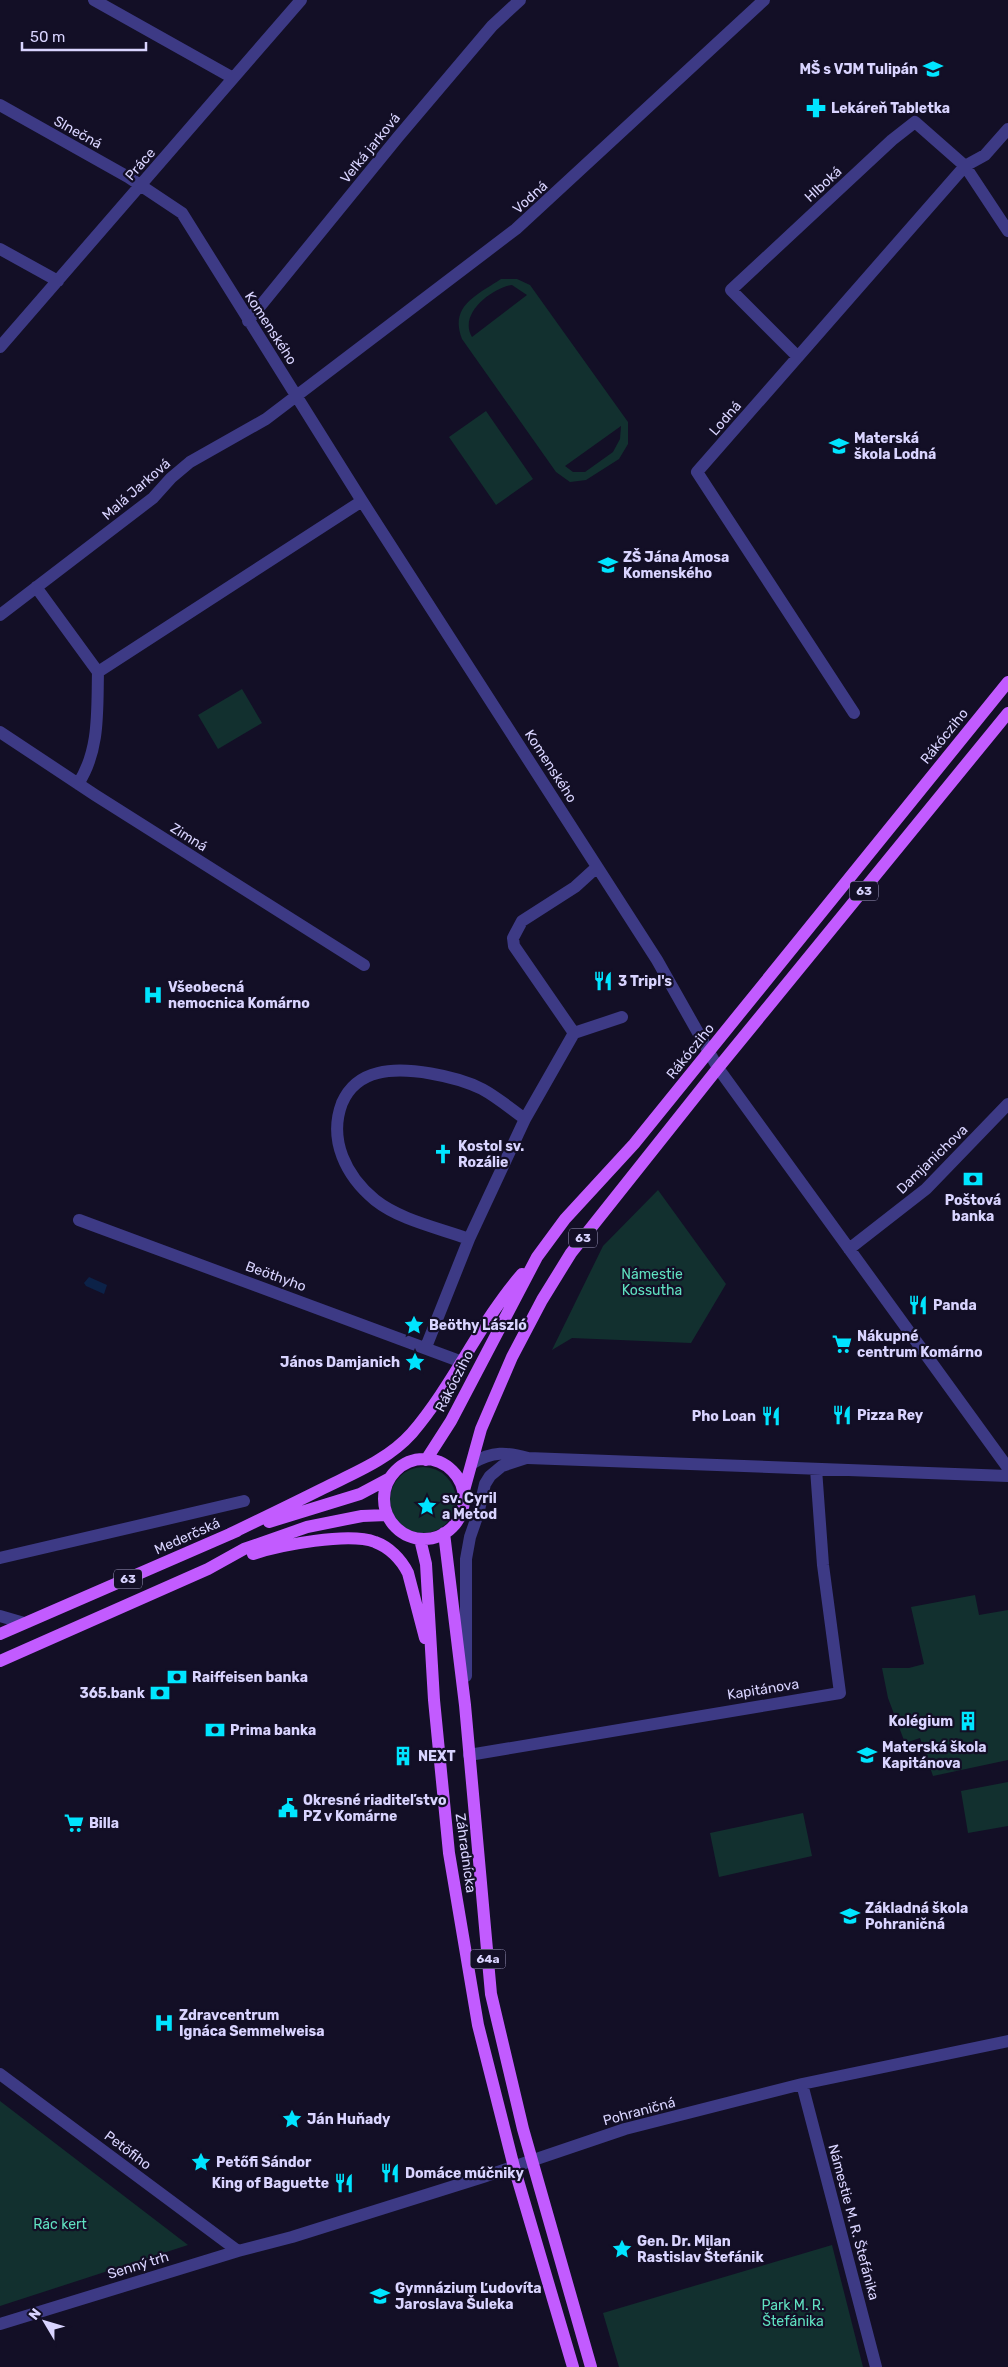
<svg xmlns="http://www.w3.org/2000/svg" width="1008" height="2367" viewBox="0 0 1008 2367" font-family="Rubik,sans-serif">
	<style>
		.green { fill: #12302f; fill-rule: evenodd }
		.water { fill: #0c2248 }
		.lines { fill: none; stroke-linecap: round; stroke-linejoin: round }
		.minor { stroke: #3d3a85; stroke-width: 12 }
		.primary { stroke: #c25bff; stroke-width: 12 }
		.labels { text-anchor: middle; stroke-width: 4.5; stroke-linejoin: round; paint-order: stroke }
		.shield { fill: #130f26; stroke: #9e99be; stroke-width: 1 }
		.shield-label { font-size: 12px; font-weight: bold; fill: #d9d4ff }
		.poi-label { font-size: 14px; font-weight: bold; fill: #d9d4ff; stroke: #130f26; text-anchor: start }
		.street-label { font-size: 14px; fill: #d9d4ff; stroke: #130f26 }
		.park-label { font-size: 14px; fill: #5fe0c0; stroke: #130f26 }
	</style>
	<rect width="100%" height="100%" fill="#130f26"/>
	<path class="green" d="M501,279h16l13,6 98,137v22l-9,15 -33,21 -16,2 -14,-10 -94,-133c-13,-33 15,-44 39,-60zM512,285l15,10 -55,42c-14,-23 20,-49 40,-52zM621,426l-1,13 -7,13 -28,20h-12l-8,-6z
		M486,411l47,68 -37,26 -47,-68z
		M242,689l20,34 -44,26 -20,-34z
		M658,1190l68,94 -35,59 -119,-5 -20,12 51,-104z
		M390 1500a33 33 0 1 1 66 0a33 33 0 1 1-66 0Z
		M975,1595l4,20 29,-5v150l-75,16 -13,-38 -15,5 -17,-45 -6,-30h27l15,-4 -13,-57z
		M1008,1782v44l-40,7 -7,-42z
		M803,1813l9,43 -93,21 -9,-44z
		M0,2101l188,144 -188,61z
		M832,2245l31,122h-244l-16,-54z"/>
	<path class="water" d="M89,1277l18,8 -3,9 -18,-8 -2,-3z"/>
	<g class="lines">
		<path class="minor" d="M94,0l139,78
			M0,105l128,72 54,36 180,288 295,459 61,108 290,400
			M0,249l58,32
			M248,321l150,-184 94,-111 28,-26
			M0,347l301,-347
			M798,357l-67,-67 161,-150 23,-18 50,44 43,65
			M36,587l62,85
			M0,615l153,-117 18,-20 19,-16 76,-43 250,-190 248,-229
			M854,713l-157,-241 268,-306 20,-11 23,-26
			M0,732l95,63 269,170
			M78,784c22,-34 19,-73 20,-112l264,-171
			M574,1033l-60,-87 -1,-8 9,-17 53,-34 22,-20
			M574,1033l48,-16
			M79,1220l383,142
			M469,1239c-30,-11 -69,-19 -94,-39 -29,-24 -47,-60 -33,-97 7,-16 19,-26 36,-30 28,-7 78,3 104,16 15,8 29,20 43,30
			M849,1249l77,-60 82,-85
			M426,1347l43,-108 56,-120 49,-86
			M473,1463c19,-12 34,-11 55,-5l480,18
			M0,1558l244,-57
			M0,1616l24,7
			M466,1676v-117l4,-22 8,-23 7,-30 5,-8 12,-10 24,-8
			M469,1755l371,-62 -17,-128 -7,-96
			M0,2074l238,177
			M802,2084l74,283
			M0,2324l238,-73 54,-14 191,-60 142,-48 177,-45 206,-43"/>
		<path class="primary" d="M384 1499a40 40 0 1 1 80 0a40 40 0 1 1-80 0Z
			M426,1460l25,-39 86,-164 28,-38 69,-75 374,-462
			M463,1494l18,-65 31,-72 30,-57 29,-47 147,-185 290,-355
			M269,1522l91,-28 30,-16
			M444,1533l21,172 26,289 32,135 68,238
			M230,1534c31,-15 62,-30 92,-45 32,-16 66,-29 90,-56 42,-49 68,-111 110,-159
			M420,1539l6,25 8,136 15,153 29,172 36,142 59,200
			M253,1554c27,-9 96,-22 122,-12 14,5 26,17 33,31l17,65
			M0,1634l237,-103
			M0,1661l208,-92 36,-20 63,-22 55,-11 25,-1"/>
	</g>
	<defs>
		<symbol id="school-bare" viewBox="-9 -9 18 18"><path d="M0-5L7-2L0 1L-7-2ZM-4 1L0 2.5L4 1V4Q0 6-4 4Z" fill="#00e5ff" stroke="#130f26" stroke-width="2.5" paint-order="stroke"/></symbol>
		<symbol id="pharmacy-bare" viewBox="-9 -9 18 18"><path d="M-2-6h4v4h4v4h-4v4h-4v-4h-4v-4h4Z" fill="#00e5ff" stroke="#130f26" stroke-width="2.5" paint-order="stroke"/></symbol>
		<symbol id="restaurant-bare" viewBox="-9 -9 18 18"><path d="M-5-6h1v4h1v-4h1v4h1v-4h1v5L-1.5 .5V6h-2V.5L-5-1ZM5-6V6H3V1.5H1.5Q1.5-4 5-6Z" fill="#00e5ff" stroke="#130f26" stroke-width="2.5" paint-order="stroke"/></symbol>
		<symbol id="hospital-bare" viewBox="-9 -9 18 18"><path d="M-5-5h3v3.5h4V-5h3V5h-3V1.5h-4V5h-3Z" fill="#00e5ff" stroke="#130f26" stroke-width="2.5" paint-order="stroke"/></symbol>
		<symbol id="church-bare" viewBox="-9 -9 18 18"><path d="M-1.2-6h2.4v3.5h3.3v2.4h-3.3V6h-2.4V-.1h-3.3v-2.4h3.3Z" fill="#00e5ff" stroke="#130f26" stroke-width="2.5" paint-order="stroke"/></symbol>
		<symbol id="bank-bare" viewBox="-9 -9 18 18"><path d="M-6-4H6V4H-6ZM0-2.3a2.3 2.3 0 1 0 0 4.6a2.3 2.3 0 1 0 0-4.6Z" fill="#00e5ff" stroke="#130f26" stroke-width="2.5" paint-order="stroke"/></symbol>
		<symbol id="sight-bare" viewBox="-9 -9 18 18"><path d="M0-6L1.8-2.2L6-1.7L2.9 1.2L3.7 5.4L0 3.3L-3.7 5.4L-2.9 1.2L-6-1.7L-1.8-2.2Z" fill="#00e5ff" stroke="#130f26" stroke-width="2.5" paint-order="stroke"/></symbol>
		<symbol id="supermarket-bare" viewBox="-9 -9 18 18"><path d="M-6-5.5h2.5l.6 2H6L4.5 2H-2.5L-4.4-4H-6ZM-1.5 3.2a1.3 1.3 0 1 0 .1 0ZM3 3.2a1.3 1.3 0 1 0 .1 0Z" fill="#00e5ff" stroke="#130f26" stroke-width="2.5" paint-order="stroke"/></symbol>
		<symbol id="building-bare" viewBox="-9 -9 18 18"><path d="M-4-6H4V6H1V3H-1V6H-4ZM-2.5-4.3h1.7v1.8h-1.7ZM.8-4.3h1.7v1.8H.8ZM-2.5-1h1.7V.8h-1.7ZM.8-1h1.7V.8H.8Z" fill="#00e5ff" stroke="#130f26" stroke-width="2.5" paint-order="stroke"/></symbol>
		<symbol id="civic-bare" viewBox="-9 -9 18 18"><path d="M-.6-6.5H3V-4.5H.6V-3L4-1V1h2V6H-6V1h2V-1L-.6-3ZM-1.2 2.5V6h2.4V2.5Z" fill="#00e5ff" stroke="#130f26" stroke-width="2.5" paint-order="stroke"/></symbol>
	</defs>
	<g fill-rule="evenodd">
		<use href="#school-bare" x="919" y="55" width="28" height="28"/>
		<use href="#pharmacy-bare" x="802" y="94" width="28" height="28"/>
		<use href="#school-bare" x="825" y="432" width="28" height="28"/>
		<use href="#school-bare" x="594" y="551" width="28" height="28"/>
		<use href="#restaurant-bare" x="589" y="967" width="28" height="28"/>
		<use href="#hospital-bare" x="139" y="981" width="28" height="28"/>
		<use href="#church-bare" x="429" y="1140" width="28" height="28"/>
		<use href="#bank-bare" x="959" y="1165" width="28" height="28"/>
		<use href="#restaurant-bare" x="904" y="1291" width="28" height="28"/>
		<use href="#sight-bare" x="400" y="1311" width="28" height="28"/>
		<use href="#supermarket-bare" x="828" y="1330" width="28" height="28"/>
		<use href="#sight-bare" x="401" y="1348" width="28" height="28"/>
		<use href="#restaurant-bare" x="828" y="1401" width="28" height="28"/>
		<use href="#restaurant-bare" x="757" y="1402" width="28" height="28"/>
		<use href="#sight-bare" x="413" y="1492" width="28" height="28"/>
		<use href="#bank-bare" x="163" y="1663" width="28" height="28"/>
		<use href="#bank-bare" x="146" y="1679" width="28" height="28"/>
		<use href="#building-bare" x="954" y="1707" width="28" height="28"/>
		<use href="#bank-bare" x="201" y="1716" width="28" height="28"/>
		<use href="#school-bare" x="853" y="1741" width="28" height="28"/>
		<use href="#building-bare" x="389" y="1742" width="28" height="28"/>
		<use href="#civic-bare" x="274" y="1794" width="28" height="28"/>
		<use href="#supermarket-bare" x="60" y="1809" width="28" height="28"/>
		<use href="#school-bare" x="836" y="1902" width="28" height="28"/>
		<use href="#hospital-bare" x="150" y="2009" width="28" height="28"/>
		<use href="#sight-bare" x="278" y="2105" width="28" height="28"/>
		<use href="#sight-bare" x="187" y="2148" width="28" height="28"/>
		<use href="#restaurant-bare" x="376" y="2159" width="28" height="28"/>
		<use href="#restaurant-bare" x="330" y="2169" width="28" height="28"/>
		<use href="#sight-bare" x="608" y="2235" width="28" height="28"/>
		<use href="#school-bare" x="366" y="2282" width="28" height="28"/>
	</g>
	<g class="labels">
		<g class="shield">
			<rect x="850" y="881.5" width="28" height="19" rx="4"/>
			<rect x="569" y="1228.5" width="28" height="19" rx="4"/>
			<rect x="114" y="1569.5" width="28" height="19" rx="4"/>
			<rect x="470.5" y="1949.5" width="35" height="19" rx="4"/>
		</g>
		<g class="shield-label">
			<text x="864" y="895">63</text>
			<text x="583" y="1242">63</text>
			<text x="128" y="1583">63</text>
			<text x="488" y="1963">64a</text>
		</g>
		<g class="poi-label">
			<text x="918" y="74" text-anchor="end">MŠ s VJM Tulipán</text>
			<text x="831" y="113">Lekáreň Tabletka</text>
			<text x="854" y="443">Materská<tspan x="854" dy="16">škola Lodná</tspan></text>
			<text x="623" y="562">ZŠ Jána Amosa<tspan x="623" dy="16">Komenského</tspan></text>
			<text x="618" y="986">3 Tripl's</text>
			<text x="168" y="992">Všeobecná<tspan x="168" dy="16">nemocnica Komárno</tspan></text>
			<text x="458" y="1151">Kostol sv.<tspan x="458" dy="16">Rozálie</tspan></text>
			<text x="973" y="1205" text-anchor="middle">Poštová<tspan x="973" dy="16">banka</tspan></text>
			<text x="933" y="1310">Panda</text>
			<text x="429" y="1330">Beöthy László</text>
			<text x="857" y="1341">Nákupné<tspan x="857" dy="16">centrum Komárno</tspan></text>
			<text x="400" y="1367" text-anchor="end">János Damjanich</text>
			<text x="857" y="1420">Pizza Rey</text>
			<text x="756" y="1421" text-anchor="end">Pho Loan</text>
			<text x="442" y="1503">sv. Cyril<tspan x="442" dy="16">a Metod</tspan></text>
			<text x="192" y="1682">Raiffeisen banka</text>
			<text x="145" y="1698" text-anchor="end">365.bank</text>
			<text x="953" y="1726" text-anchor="end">Kolégium</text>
			<text x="230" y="1735">Prima banka</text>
			<text x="882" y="1752">Materská škola<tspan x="882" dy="16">Kapitánova</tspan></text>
			<text x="418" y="1761">NEXT</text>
			<text x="303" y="1805">Okresné riaditeľstvo<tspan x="303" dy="16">PZ v Komárne</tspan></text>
			<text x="89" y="1828">Billa</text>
			<text x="865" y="1913">Základná škola<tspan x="865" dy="16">Pohraničná</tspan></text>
			<text x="179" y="2020">Zdravcentrum<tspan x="179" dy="16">Ignáca Semmelweisa</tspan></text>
			<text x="307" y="2124">Ján Huňady</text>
			<text x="216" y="2167">Petőfi Sándor</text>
			<text x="405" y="2178">Domáce múčniky</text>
			<text x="329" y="2188" text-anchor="end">King of Baguette</text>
			<text x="637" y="2246">Gen. Dr. Milan<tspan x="637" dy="16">Rastislav Štefánik</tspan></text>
			<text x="395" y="2293">Gymnázium Ľudovíta<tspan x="395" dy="16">Jaroslava Šuleka</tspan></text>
		</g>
		<g class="street-label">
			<text transform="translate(78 132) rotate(29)" y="5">Slnečná</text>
			<text transform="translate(370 148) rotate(-51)" y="5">Veľká jarková</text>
			<text transform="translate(140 164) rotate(-49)" y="5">Práce</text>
			<text transform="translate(823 184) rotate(-43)" y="5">Hlboká</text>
			<text transform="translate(530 197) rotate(-42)" y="5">Vodná</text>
			<text transform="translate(271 328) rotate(57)" y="5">Komenského</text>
			<text transform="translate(725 418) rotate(-49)" y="5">Lodná</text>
			<text transform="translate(136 489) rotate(-41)" y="5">Malá Jarková</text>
			<text transform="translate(944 736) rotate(-51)" y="5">Rákócziho</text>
			<text transform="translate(551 766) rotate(57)" y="5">Komenského</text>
			<text transform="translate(189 837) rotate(32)" y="5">Zimná</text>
			<text transform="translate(690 1051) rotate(-51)" y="5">Rákócziho</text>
			<text transform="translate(932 1159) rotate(-44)" y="5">Damjanichova</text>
			<text transform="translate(276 1276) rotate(20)" y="5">Beöthyho</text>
			<text transform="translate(454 1381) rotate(-63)" y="5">Rákócziho</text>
			<text transform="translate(187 1536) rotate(-24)" y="5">Mederčská</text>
			<text transform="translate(763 1689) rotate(-9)" y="5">Kapitánova</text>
			<text transform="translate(466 1853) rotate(82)" y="5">Záhradnícka</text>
			<text transform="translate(639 2111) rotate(-15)" y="5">Pohraničná</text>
			<text transform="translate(128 2150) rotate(37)" y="5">Petöfiho</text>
			<text transform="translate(854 2222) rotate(75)" y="5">Námestie M. R. Štefánika</text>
			<text transform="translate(138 2265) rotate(-17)" y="5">Senný trh</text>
		</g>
		<g class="park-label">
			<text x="652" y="1279">Námestie<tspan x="652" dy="16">Kossutha</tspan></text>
			<text x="60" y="2229">Rác kert</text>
			<text x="793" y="2310">Park M. R.<tspan x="793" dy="16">Štefánika</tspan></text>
		</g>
	</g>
	<g transform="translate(45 2322) rotate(308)" stroke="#130f26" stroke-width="4" paint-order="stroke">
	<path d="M0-4L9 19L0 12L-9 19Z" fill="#d9d4ff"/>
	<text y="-8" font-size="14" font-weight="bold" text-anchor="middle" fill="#d9d4ff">N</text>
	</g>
	<path d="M22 42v8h124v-8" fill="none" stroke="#d9d4ff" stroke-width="2.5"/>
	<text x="30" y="42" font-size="15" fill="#d9d4ff" stroke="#130f26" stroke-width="4" paint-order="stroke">50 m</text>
</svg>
